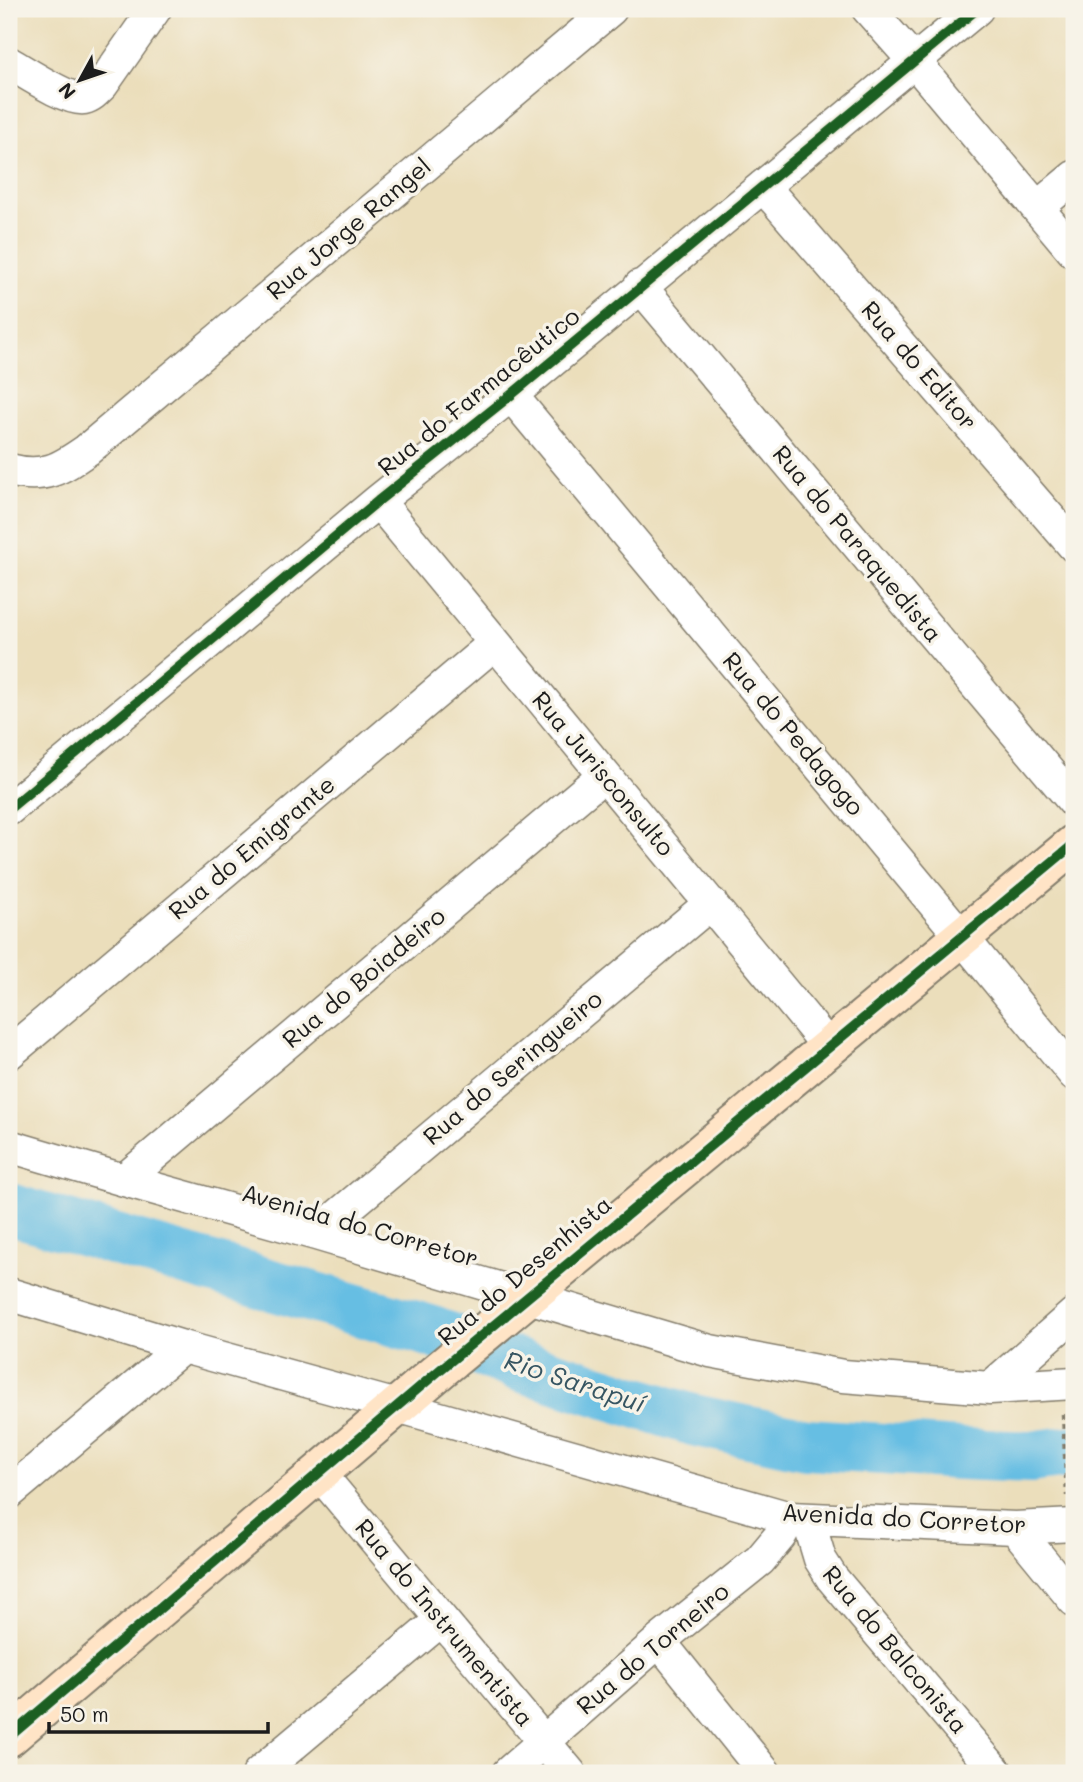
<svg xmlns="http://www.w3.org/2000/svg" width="1083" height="1782" viewBox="0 0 1083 1782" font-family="Mali,sans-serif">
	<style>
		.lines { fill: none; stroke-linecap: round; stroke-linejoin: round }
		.river { stroke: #66bee3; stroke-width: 52 }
		.street-casing { stroke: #847d6c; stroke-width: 35 }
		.secondary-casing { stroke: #847d6c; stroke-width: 42 }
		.path { stroke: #847d6c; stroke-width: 4.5; stroke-dasharray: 5 5; stroke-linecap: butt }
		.street { stroke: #fff; stroke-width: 32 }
		.secondary { stroke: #ffe4c6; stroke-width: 38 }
		.cycleway-casing { stroke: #f7f3e8; stroke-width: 15 }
		.cycleway { stroke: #1b5e20; stroke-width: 10 }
		.labels { text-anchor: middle; stroke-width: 7; stroke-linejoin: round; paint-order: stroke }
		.street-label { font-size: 24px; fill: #1c1c1c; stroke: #f7f3e8 }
		.water-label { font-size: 26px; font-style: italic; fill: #365562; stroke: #f7f3e8 }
	</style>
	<rect width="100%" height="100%" fill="#f7f3e8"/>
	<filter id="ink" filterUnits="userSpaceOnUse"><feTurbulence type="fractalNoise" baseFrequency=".0143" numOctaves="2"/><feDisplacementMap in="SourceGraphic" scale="14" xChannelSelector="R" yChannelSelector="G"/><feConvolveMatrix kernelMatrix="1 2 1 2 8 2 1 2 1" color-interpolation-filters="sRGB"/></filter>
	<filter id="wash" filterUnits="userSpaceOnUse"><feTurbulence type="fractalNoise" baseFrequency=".00686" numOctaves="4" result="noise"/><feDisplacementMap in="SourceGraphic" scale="28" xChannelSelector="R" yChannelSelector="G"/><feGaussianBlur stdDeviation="1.57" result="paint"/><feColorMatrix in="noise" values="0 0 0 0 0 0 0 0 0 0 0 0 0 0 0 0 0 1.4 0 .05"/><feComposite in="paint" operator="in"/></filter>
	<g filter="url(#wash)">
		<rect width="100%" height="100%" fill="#ebdebb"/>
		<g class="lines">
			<path class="river" d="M9,1209l421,122 93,36 170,53 113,24 154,10 71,3 43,-6"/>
		</g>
	</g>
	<g filter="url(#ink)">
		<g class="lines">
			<defs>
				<path id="street" d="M868,9l46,52 160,191
					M9,63c16,9 59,38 75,35 8,-2 13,-8 18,-13l53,-76
					M763,186l311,360
					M1038,207l36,-30
					M640,286l434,516
					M511,395l450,541 113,138
					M9,470c35,9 51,-1 78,-20l524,-441
					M378,501l450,545
					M9,809l369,-308 133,-106 466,-386
					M9,1053l486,-410
					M9,1146l115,34 192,54 394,117 133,25 147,12 84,-5
					M124,1180l480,-405
					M316,1234l395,-331
					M9,1294l174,53 214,59 393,112 225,10 59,-3
					M990,1388l84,-74
					M319,1473l251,300
					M9,1493l174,-146
					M808,1519l12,40 12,19 165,195
					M1015,1528l59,72
					M659,1641l106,132
					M259,1773l182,-153
					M508,1773l151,-132 101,-81 20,-24 10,-18"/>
				<path id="secondary" d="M9,1737l432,-368 633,-525"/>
			</defs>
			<use href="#street" class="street-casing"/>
			<use href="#secondary" class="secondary-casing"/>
			<path class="path" d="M1063,1414l4,82"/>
			<use href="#street" class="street"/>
			<use href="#secondary" class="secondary"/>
			<defs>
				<path id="cycleway" d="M9,809l369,-308 133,-106 466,-386
					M9,1737l432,-368 633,-525"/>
			</defs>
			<use href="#cycleway" class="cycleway-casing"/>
			<use href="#cycleway" class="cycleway"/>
		</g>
	</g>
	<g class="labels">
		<g class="street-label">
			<text transform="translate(349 229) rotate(-40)" y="8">Rua Jorge Rangel</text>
			<text transform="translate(919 366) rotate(49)" y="8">Rua do Editor</text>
			<text transform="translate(479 392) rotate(-39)" y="8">Rua do Farmacêutico</text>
			<text transform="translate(857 544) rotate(50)" y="8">Rua do Paraquedista</text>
			<text transform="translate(793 734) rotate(50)" y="8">Rua do Pedagogo</text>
			<text transform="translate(603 774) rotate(50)" y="8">Rua Jurisconsulto</text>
			<text transform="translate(252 848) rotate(-40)" y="8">Rua do Emigrante</text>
			<text transform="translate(364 978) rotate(-40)" y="8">Rua do Boiadeiro</text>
			<text transform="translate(513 1068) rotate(-40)" y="8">Rua do Seringueiro</text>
			<text transform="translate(360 1226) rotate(16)" y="8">Avenida do Corretor</text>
			<text transform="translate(525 1271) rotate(-40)" y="8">Rua do Desenhista</text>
			<text transform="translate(904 1519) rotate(3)" y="8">Avenida do Corretor</text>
			<text transform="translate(444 1623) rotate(50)" y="8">Rua do Instrumentista</text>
			<text transform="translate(653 1649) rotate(-40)" y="8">Rua do Torneiro</text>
			<text transform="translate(895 1650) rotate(50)" y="8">Rua do Balconista</text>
		</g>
		<g class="water-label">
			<text transform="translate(575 1382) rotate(18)" y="9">Rio Sarapuí</text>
		</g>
	</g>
	<rect width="1083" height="1782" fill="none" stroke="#f7f3e8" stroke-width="35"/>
	<g transform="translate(80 80) rotate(230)" stroke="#f7f3e8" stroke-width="5" paint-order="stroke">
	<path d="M0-5L12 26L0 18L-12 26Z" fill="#1c1c1c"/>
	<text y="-10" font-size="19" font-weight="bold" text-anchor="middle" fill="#1c1c1c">N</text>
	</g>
	<path d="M49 1722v10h219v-10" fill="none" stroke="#1c1c1c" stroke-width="3.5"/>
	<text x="60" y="1722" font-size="21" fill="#1c1c1c" stroke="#f7f3e8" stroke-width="5" paint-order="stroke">50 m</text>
</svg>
